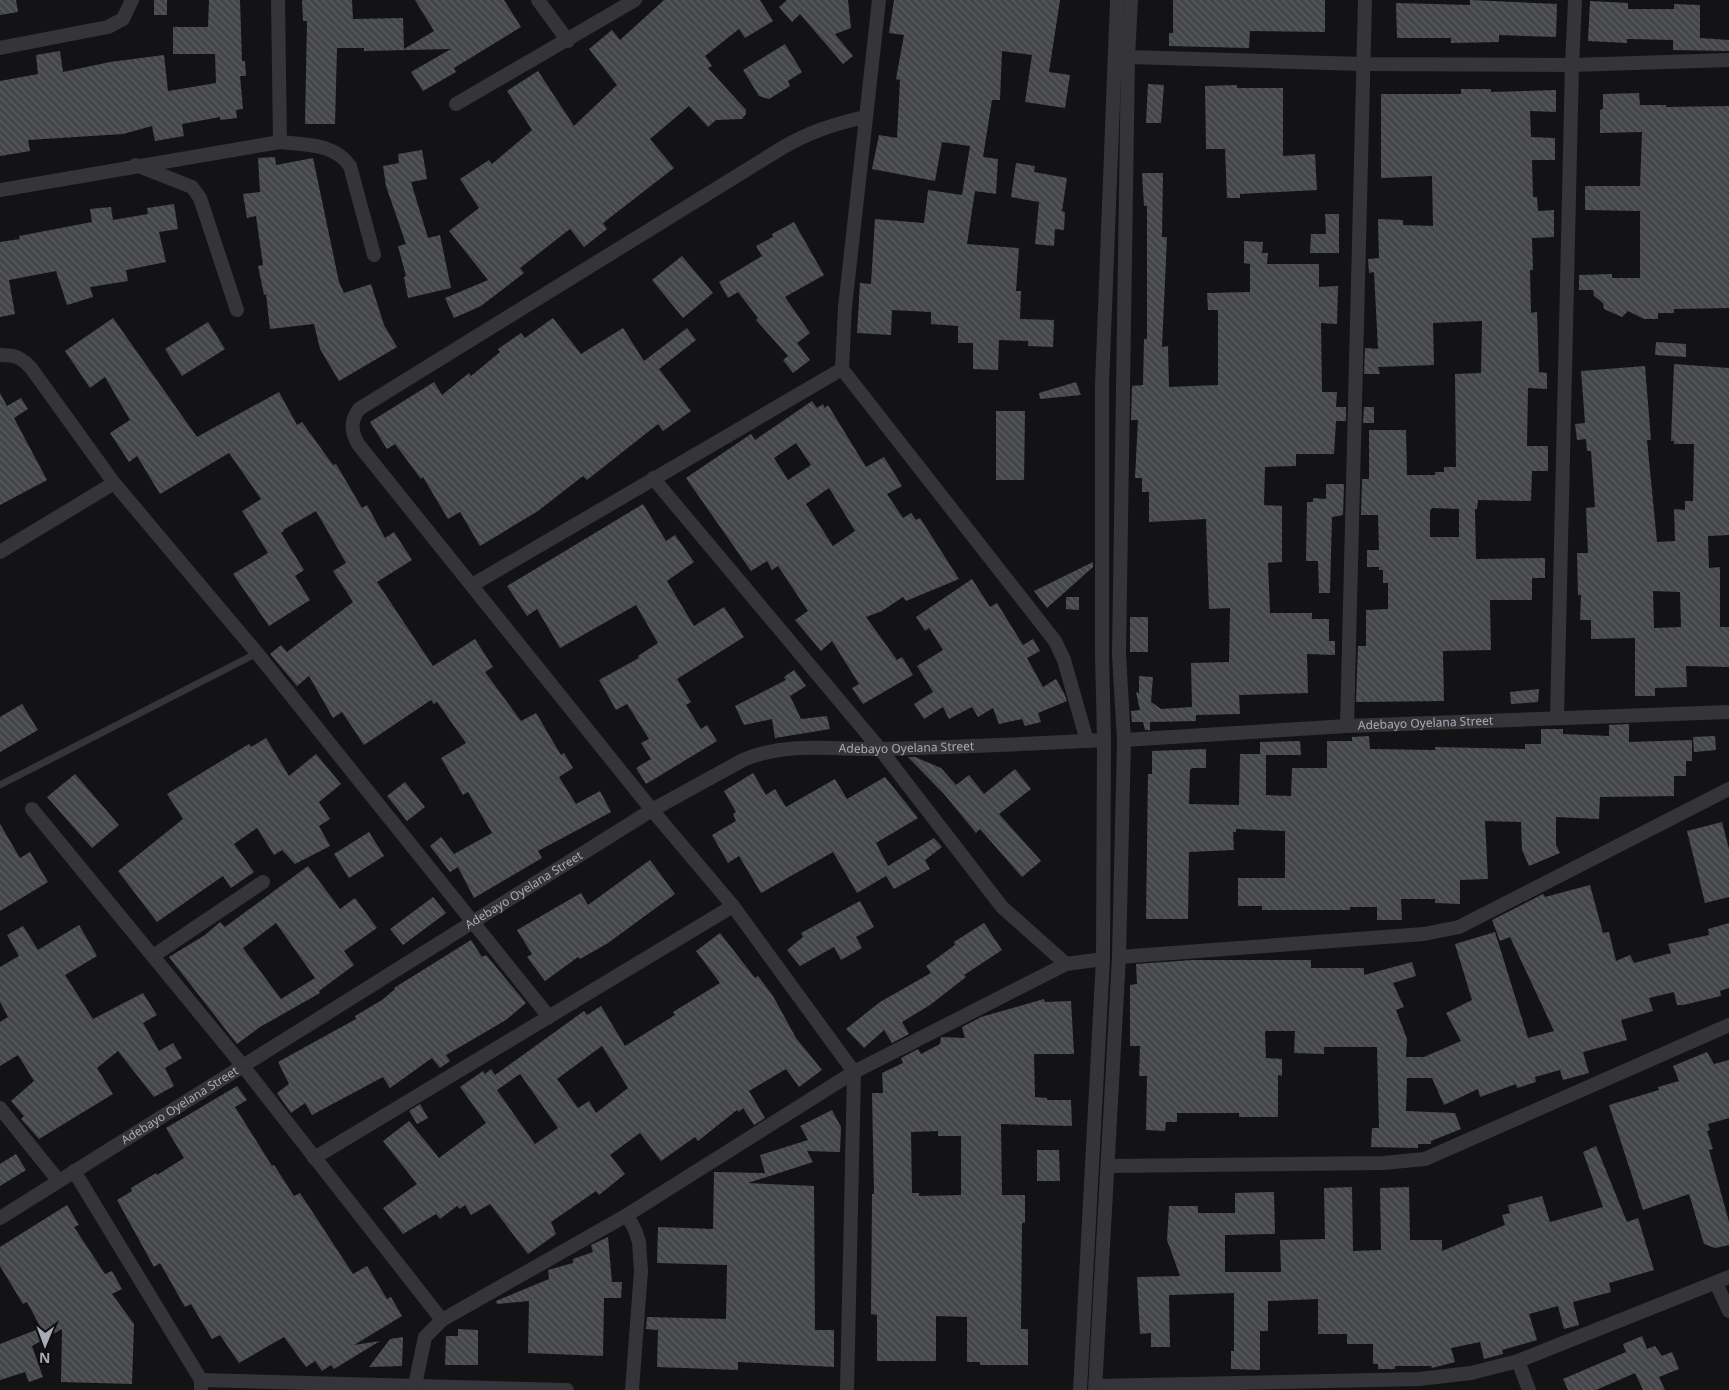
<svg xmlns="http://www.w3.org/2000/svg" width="1729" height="1390" viewBox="0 0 1729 1390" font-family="'Noto Sans',sans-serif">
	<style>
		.building { fill: url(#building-back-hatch); fill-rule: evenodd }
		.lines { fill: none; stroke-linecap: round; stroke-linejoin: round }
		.lane { stroke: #353539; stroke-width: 7 }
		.street { stroke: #353539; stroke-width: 14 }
		.labels { text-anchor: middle; stroke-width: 4.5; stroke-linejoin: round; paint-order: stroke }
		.street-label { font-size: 12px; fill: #a7abb3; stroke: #0e0e0f }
	</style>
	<defs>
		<pattern id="building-back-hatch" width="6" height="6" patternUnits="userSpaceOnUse" patternTransform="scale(1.25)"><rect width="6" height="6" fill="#454649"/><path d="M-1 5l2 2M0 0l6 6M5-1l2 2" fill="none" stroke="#5d5e61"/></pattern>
	</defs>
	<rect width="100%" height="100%" fill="#131315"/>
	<path class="building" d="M0,0h16l2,12 -18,3z
		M154,0h13v15h-13z
		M209,0h31l2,61h3l1,15h-6l3,33 -7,1 1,8 -17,2v-3l-38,7 2,12 -29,5 -3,-15 -29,8 -95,6 2,11 -30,5v-75l38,-7 -2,-19 24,-4 3,21 47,-10 54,-7 4,36 48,-8 -1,-29h-42v-27h35z
		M302,0h50l1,19 50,-1 1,31 30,-18 -19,-31h89l17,27 -67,41 2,4 -33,19 -12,-19 40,-23 -87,2v-3h-27l-2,76h-30l2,-103h-4z
		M664,0h96l13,21 -28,17 -6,-9 -34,27 7,10 -4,2 38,42v4l-4,5 -26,1 -8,7 -19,-21 -39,33 24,29 -71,55 4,6 -23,18 -14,-18 -50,39 4,5 -43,33 -27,12 -9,-20 43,-18 -39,-49 30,-23 -19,-29 29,-19 3,4 40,-34 -25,-39 31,-20 36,55 43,-41 -28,-36 23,-19 8,10z
		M787,0h61l3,28 -16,6 18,22 -10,8 -43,-50 -8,8 -13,-15z
		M894,0h166l-11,72 21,3 -5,33 -40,-6 7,-47 -30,-4 -2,49h-8l-9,57 15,2 -2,35 -21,-3 -8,53 52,4 -3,43h5l-1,28 34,1 -1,27 -25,-1v-5l-29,-1 -1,30 -25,-1v-26h-15v-17l-27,-2v-12l-39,-2 -1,25 -34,-2 3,-50 11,1 4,-65 49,4 4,-33 34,5 8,-49 -28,-4 -7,39 -63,-12 7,-34 18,3 3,-58 -4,-1 8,-44 -15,-2z
		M1173,0h152v32l-75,-1 -1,17 -80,-2v-13h4z
		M1470,0l87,4 -1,33 -57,-2v7l-48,1v-5h-54l-1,-35 74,2z
		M1590,1l38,2v6h46v-5l26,1v33l29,2v11l-56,-1v-10l-46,-1v4l-39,-2z
		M785,44l17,28 -14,9 2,5 -21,13 -10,-3 -16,-26z
		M1148,84l16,1 -3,38h-15z
		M1237,85v3h46v68l32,-2 2,36 -77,4v4h-13l-2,-49h-19l-1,-63z
		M1461,89h30v3l65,-2v22l-26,-1 1,26 24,1v22h-23l1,37h4l1,14 16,-1v27l-22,1 1,32h-3l1,43 6,-1 2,60 8,1v16l-19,-1 -1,58h21v25h-16l-1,30 -53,-1 -1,9h-2l1,50 69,-1v20h-13v22h-42l1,50 -48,1 1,50 -88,1 2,-56h8v-36l22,-1v-26h-5v-13h-4v-3h-12v-17h12l-1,-35h-17l1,-36h7v-49h37l1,45h28v-3h9v-5h12l-1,-93 26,-1 1,-52 -49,2 1,42 -56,2 2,7h-16l1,-26 13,1 -4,-77 -5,1 -1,-14 11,-1 -1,-39 25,1v5l30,1 -1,-50 -51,2v-84h80zM1432,508l27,1v28h-29v-26z
		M1639,93l1,12h26v2l63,-1v202l-55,1v4h-16v6h-14l-16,-8 -6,6 -18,-8 -1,-6 -9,-7 -1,-6h-14v-15l33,-1v4h28v-67l-55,-1v-24h55l2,-54 -42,1v-23l3,-1v-15z
		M422,150l5,29 -16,3 17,56 12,-3 11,53 -43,10 -4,-21 2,-1 -8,-30 8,-2 -20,-58 -3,-20 16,-3 -1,-9z
		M275,157l1,8 37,-7 26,124 5,11 27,-9 13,41 13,22 -58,34 -19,-32 -6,-25 -44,5 -4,-35 -2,1 -6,-29 5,-1 -7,-49 -9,2 -4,-24 17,-2 -2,-34z
		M1016,163l19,3 -1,6 33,6 -5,33 3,1 -1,18 -9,-1 -1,17 -19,-2 4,-42 -28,-5z
		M1142,173h21l-1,64h5l-5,110 6,-1 1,41 49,-2v-75h-10l-1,-17 43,-1v-28l-6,-1v-22l19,1 -1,11h6l-1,11h52v23l19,-1 -1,38 -16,-1 1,69h15l-1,15h10v14h-10l-2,33h-38v12l-31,1 -1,38 18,1v56l-14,1 2,50h42v6h17v22h6v14l-28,-1 1,39 -69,2 1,19 -44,1v6l-46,1v8h-5l-2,-8h-11l-1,-11 9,-1 -4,-18 3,1v-17l14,1 -2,25 10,7 31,-2 -1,-44 38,-1 1,-54 -21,1 -3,-90 -57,3v-30h-7v-14h-7l3,-58h-7l1,-34 11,-1 1,-46h3v-133h-3z
		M174,204l4,25 -19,3 7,30 -40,8 2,11 -38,6 3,10 -26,8 -11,-34 -47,9 6,34 -15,3v-75l20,-3 -1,-3 73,-14 -2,-13 21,-2 2,13 35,-6 -1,-6z
		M1325,214h14v39h-29l1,-19h15z
		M794,222l30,53 -39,22 25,36 -13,10 13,17 -17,13 -10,-13 5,-4 -32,-36 2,-2 -20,-26 -10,6 -9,-16 43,-26 -6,-10 17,-9 -1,-3z
		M682,256l31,37 -30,25 -31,-38z
		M113,318l84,119 82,-45 18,33 5,-3 31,43 3,-1 26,44 5,-3 18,33 9,-6 18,28 -35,22 56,84 42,-27 18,28 -8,5 36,49 15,-8 25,42 3,-2 9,15 -14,9 17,27 24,-13 11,21 -73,39 4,7 -68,40 -16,-31 -8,5 -20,-26 11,-9 13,17 38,-21 -24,-41 -5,3 -22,-37 25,-15 -29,-41 -3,2 -3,-4 -67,45 -22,-33 -9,6 -24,-42 -12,10 -27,-32 11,-9 6,7 66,-50 -20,-31 13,-8 -30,-52 -33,19 1,1 -3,2 23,37 -9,6 15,24 -41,26 -36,-52 35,-21 -26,-42 19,-12 -32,-46 -69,41 -23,-38 -8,6 -19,-29 20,-13 -25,-43 -15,11 -25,-37z
		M553,318l28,36 42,-26 21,33 43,-33 9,12 -37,29 32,42 -28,20 -5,-7 -71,56 -4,-4 -45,35 -58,35 -20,-34 -12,7 -25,-42 -2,2 -26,-35 -8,5 -17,-27 64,-40 8,13 27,-22 2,3 29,-24 -2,-3 23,-16 4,5z
		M208,322l17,27 -43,27 -17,-27z
		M1656,342l30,2v13l-31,-2z
		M1674,364l55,4v167l-21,1 1,32 11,-1v60h9v40l-43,-1 1,21 -32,1v8h-20v-58l-44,1v-19h-11l1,-25h-3l-1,-42h11l-2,-45 9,-1 -4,-56h-4l-1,-12 -9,1 -2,-16 10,-1 -4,-52 64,-5 6,74h-4l10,102 18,-1 -1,-32 11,1v-9h8l1,-57h-20v-3h-3zM1653,591l27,1 1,35 -27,1z
		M1076,382l5,13 -41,4 -1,-6z
		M0,393l7,13 14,-8 7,11 -14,9 33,62 -47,25z
		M812,401l5,7 6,-4 2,4 3,-3 38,62 18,-10 18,29 -15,8 16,24 8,-5 5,7 4,-2 39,61 -53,22 -3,-4 -21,14 -16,6 31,43 5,-3 11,18 -50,29 -11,-16 7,-4 -27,-43 -11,10 -26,-31 13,-9 -30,-45 -6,4 -5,-9 -16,10 -65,-93 65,-44 4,6zM796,443l15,22 -23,15 -14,-22zM829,488l26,43 -22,15 -27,-42z
		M1364,407h10v16h-11z
		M996,411h29l-1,69h-28z
		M1326,484h18l-1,31 -11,2 -2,76h-11l-1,-32h-12l1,-59h6v-4l13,1z
		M643,504l23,37 9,-6 19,27 -27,19 27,45 30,-19 20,30 -67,42 14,23 -5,3 15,24 6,-4 10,16 -71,43 -10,-16 15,-9 -10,-16 8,-4 -22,-35 -11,6 -17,-30 40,-22 -1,-2 20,-13 -22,-38 -76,43 -23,-39 -10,7 -20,-30z
		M1093,562v5l-46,41 -13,-17z
		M972,579l18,28 7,-4 26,42 10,-6 7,12 -13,7 16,29 13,-8 8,14 3,8 -29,12 3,9 -16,4 -3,-7 -23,5 -6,-16 -15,9 -6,-10 -23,12 -6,-12 -19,12 -10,-15 19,-12 -16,-26 26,-16 -14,-22 -4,3 -9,-14z
		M1066,597h13v13l-13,-1z
		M1130,617h18v35h-18z
		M794,670l12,16 -16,10 11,23 26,-3 3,13 -55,9 -3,-19 -28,6 -9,-19 51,-26 -2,-3z
		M1539,689l-1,13 -27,2 -1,-12z
		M22,704l16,26 -38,22v-35z
		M1629,724v18l63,-2v21h-6v15h-12v20l-74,1 -1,22 -43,-2v28l4,8 -31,13 -7,-16 -1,-28 -36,-1 3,58 -28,1v24l-25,-1v-4h-34l1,21h-25v-13h-27v3h-88v-4h-24v-28h47v-47l-49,-2v3h-3l1,18 -45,2 -1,67h-42l2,-145h4v-23l54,-2v19h-14l-2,2 -1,34 50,1 1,-51h20v-12l40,-1 1,14h-35v40l25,1 1,-28h35v-27h25v-4l17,-1 1,13 65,1v-3l90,2v-5h16v-15h22v5l46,2v-11z
		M1715,736l1,14 -22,2 -1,-15z
		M266,738l23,38 27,-22 25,30 -22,18 11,17 -11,7 11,20 -35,18 -13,-14 -8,5 -17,-27 -23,16 20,28 -23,16 -8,-12 -66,46 -39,-51 65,-52 -16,-25 82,-50 2,3z
		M908,757h7l26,11 15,17 13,-10 15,19 31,-25 16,20 -32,25 42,47 -19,16 -42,-48 -4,4 -32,-39z
		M753,773l13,22 9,-6 11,18 49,-28 12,20 38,-22 33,41 -42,25 12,23 46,-28 8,9 -17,13 5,9 -36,20 -8,-13 -29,17 -24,-41 -72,41 -22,-37 -11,7 -16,-28 24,-14 -3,-7 3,-2 -12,-21z
		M75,774l44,51 -27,23 -45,-51z
		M405,782l20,25 -18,14 -20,-25z
		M1722,822l7,27v48l-24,6 -18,-72z
		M0,824l20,34 10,-6 18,30 -48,29z
		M369,832l15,24 -35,22 -15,-24z
		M650,860l25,34 -67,49 -28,16 -2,-2 -33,24 -18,-24 5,-3 -15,-24 64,-37 7,12z
		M308,866l32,43 15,-11 22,30 -33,23 10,14 -35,26 1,2 -60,34 -23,17 -68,-87 36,-22 15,-13 5,5zM276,923l39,55 -34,21 -38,-51z
		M1590,885l13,48 6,-1 7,29 14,-6 4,8 37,-10 -3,-9 41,-9 -1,-6 21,-6v65l-9,3 1,5 -38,9h-6l-3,-13 -25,6 4,13 -32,9 6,20 -44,12 6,21 -26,7 -3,-10 -25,7 1,5 -19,6 -1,-4 -36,13 -2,-8 -34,16 -12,-27h-25l-1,33 49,2 6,16 -30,12v3h-13v4l-47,-1 1,-19h7l-2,-81h-53v7l-30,-1 1,-22h-30l1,27 16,1v17l-4,-1v42h-39v-4h-62v9h-11l-1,9 -19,-1 1,-54h-8l1,-30h-10v-61l7,-1 -1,-20 57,-4h118v8h53v7l48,-13 4,14 -23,7 11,24 -8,3 11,29 -1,18h18l37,-16 -15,-28 26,-13 -17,-56 40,-12 33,106 26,-7 -44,-94 -10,4 -8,-21 51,-26 2,3z
		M433,897l13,16 -43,32 -13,-16z
		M860,901l14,26 -18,10 6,11 -21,12 -7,-13 -34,19 -13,-16 16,-13 -2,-4z
		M984,923l18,27 -38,25 2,2 -36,28 -28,17 7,12 -17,9 -8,-13 -20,18 -18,-19 34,-27 51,-29 -5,-7 29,-21 -1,-3z
		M79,925l18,31 -32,19 28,44 50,-26 14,22 -14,8 16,28 14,-8 9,15 -17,10 9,18 -20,11 -36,-46 -21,17 16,26 -74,45 -18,-20 3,-3 -13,-15 23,-20 -16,-26 -18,11v-44l8,-5 -8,-15v-35l19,-11 -12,-21 16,-9 15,24z
		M720,933l35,45 3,-2 15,20 23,42 26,32 -23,17 -13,-18 -37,22 16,27 -11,7 -11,-17 -4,4 -2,-2 -39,31 -3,-4 -34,24 -21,-28 -30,22 15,19 -26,21 -3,-4 -45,31 5,12 -28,20 -38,-50 -19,11 -6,-10 -5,4 -3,-3 -17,13 -4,-5 -33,20 -20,-26 34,-24 -34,-43 26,-20 30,37 47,-35 -26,-36 23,-16 2,3 6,-5 4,6 89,-64 3,4 14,-9 24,40 50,-31 -2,-3 47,-29 -24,-32zM602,1046l26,42 -32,25 -7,-12 -11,7 -21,-29zM520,1074l38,54 -23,16 -38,-54z
		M471,940l11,17 4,-2 40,48 -20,17 -60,35 4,6 -10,7 -8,-10 -42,30 -7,-11 -71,38 -7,-12 -14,10 -14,-20 12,-9 -11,-22 78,-43 -1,-3 27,-16 13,-11 -1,-1z
		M1044,999l1,3 26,-1 3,53h-40l1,43 12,1v2h24l1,26 -71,-2 1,71h23v28h-3l-1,106h7v36h-48v-3h-13v-45l-31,-1v45h-59v-46l-6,-1 1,-120h2l-2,-101h11l-1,-20 21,-10 -2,-5 17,-9 3,5 19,-10 1,-7 24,1 -3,-11 19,-10zM938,1131v5h23v59l-42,1v-3h-7l-1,-61z
		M1707,1052l7,12 15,-4v58l-21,6 2,6 -3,1 6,18 -4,1 20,72v23l-14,3 -11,-4 -15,-50 -46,16 -34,-105 50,-15 -1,-3 21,-6 -6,-15z
		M237,1086l10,14 -12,7 37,59 2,-1 20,31 6,-3 53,81 14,-8 20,33 4,-2 11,19 -48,29 26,-4 -46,28 -3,-4 -9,6 -7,-10 -9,6 -22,-30 -45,26 -19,-28 -8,4 -21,-35 -6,3 -25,-44 -6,4 -37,-67 15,-9 -1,-3 25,-15 1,2 27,-17 -18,-30z
		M420,1104l8,14 -11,6 -8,-13z
		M832,1110l9,17 -1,25 -33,-1 6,11 -65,21 66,3 1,144h19v37l-96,-5v8l-81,-3 1,-37 -12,-1 1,-12 79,2 1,-54 -70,-2 1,-36 55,2 1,-57 51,1 -5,-18 48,-15 -8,-14z
		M1596,1146l31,76 11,-4 16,52 -45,13 2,9 -38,10 6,23 -15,4 -6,-23 -29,8 8,26 -35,10 1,4 -19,5 -4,-17 -29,6 4,14 -23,6 -1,-2h-36v3h-17v-5h-5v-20h-26v-10h-29v-35l-50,2v30h-8v39l-29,-1v-18h3v-58l-65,2 1,52h-19v-14l-11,1 -3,-57 43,-1 -13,-36 2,-34h29v7h37v-20l39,-1 1,42 -50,1v37h56l-1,-32 45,-1 -1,-51 28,-1 1,64 28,-1 -1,-62 29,-1 1,53h32v11l63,-26 -3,-10 8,-2 -2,-8 34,-9 8,26 53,-15 -20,-55z
		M1037,1150h22l1,31h-23z
		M16,1154l10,16 -26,16v-22z
		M67,1205l12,20 -5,2 31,47 7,-3 10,18 -10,5 22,30 -2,60 -71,-2 1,-53 -30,17 11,31 -14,5 -4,-10 -25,8v-36l41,-16 -14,-26 -4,2 -23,-38v-19z
		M608,1237l4,45h10l-1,16h-17l-1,58 -75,-3 1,-52 -32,3 -1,-3 53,-22 -1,-9 25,-7v-4l20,-7 -2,-7z
		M458,1329l20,1v35h-33l1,-29h12z
		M1642,1336l5,13 8,-3 7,10 10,-4 7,17 -20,8 6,13h-22l-8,-17 -39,17h-28l-5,-11 63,-27 -3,-8z
		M403,1337l-1,29 -33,1 21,-28z"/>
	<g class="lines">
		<path class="lane" d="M0,785l257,-132"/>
		<g class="street">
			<path d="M538,0l30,41"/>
			<path d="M879,0l-34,307 -3,62 213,272 9,19 23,81"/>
			<path d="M0,48l108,-21 15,-8 9,-19"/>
			<path d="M1128,57l234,7 210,1 157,-5"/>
			<path d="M456,104l179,-104"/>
			<path d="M280,142c26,3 54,1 70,24l24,89"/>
			<path d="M136,165l56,22 8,11 37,112"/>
			<path d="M0,190l280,-48 -2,-142"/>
			<path d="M0,355c15,0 21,2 31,13l83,115 143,170 292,364"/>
			<path d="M653,478l227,271 122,158 64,57"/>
			<path d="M0,552l114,-69"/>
			<path d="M472,585l370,-216"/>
			<path d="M1557,718l15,-653 3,-65"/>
			<path d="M1347,726l18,-726"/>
			<path id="s1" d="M1124,740l223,-14 382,-14"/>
			<path d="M32,809l211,257 199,254"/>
			<path d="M153,956l110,-74"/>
			<path d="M1119,957l305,-23 35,-7 270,-138"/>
			<path d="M0,1108l58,72"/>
			<path d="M314,1158l419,-252"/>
			<path d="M1108,1166l275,-3 42,-4 304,-134"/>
			<path d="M74,1171l127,209v10"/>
			<path d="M627,1215l8,15 4,12 2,29 -9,119"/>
			<path id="s2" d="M0,1218l652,-408 91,-50c44,-19 93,-10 140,-11 74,-2 147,-5 221,-9"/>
			<path d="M1716,1283l13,28"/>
			<path d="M1518,1361l11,29"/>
			<path d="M201,1380l366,10"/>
			<path d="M1096,1386l323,-7 52,-6 47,-12 211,-84"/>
			<path d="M414,1390l11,-53 17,-17 185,-105 227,-143 212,-108 37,-5"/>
			<path d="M847,1390l7,-318 -121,-166 -81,-96 -294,-366c-7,-14 -8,-22 1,-35l423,-261c27,-16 52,-24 83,-31"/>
			<path d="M1080,1390l23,-431 1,-219 -2,-87v-268l15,-385"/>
			<path d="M1095,1390l24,-433 5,-217 -5,-85 9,-598 3,-57"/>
		</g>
	</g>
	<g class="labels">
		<g class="street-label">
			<text dy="4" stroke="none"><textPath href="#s1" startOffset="302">Adebayo Oyelana Street</textPath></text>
			<text dy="4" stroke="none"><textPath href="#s2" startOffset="1038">Adebayo Oyelana Street</textPath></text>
			<text dy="4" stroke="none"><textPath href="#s2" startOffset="618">Adebayo Oyelana Street</textPath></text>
			<text dy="4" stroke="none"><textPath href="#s2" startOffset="212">Adebayo Oyelana Street</textPath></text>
		</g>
	</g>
	<g transform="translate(45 1345) rotate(181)" stroke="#0e0e0f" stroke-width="4" paint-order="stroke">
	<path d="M0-4L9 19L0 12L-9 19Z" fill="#a7abb3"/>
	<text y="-8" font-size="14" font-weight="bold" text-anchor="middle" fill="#a7abb3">N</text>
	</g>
</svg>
